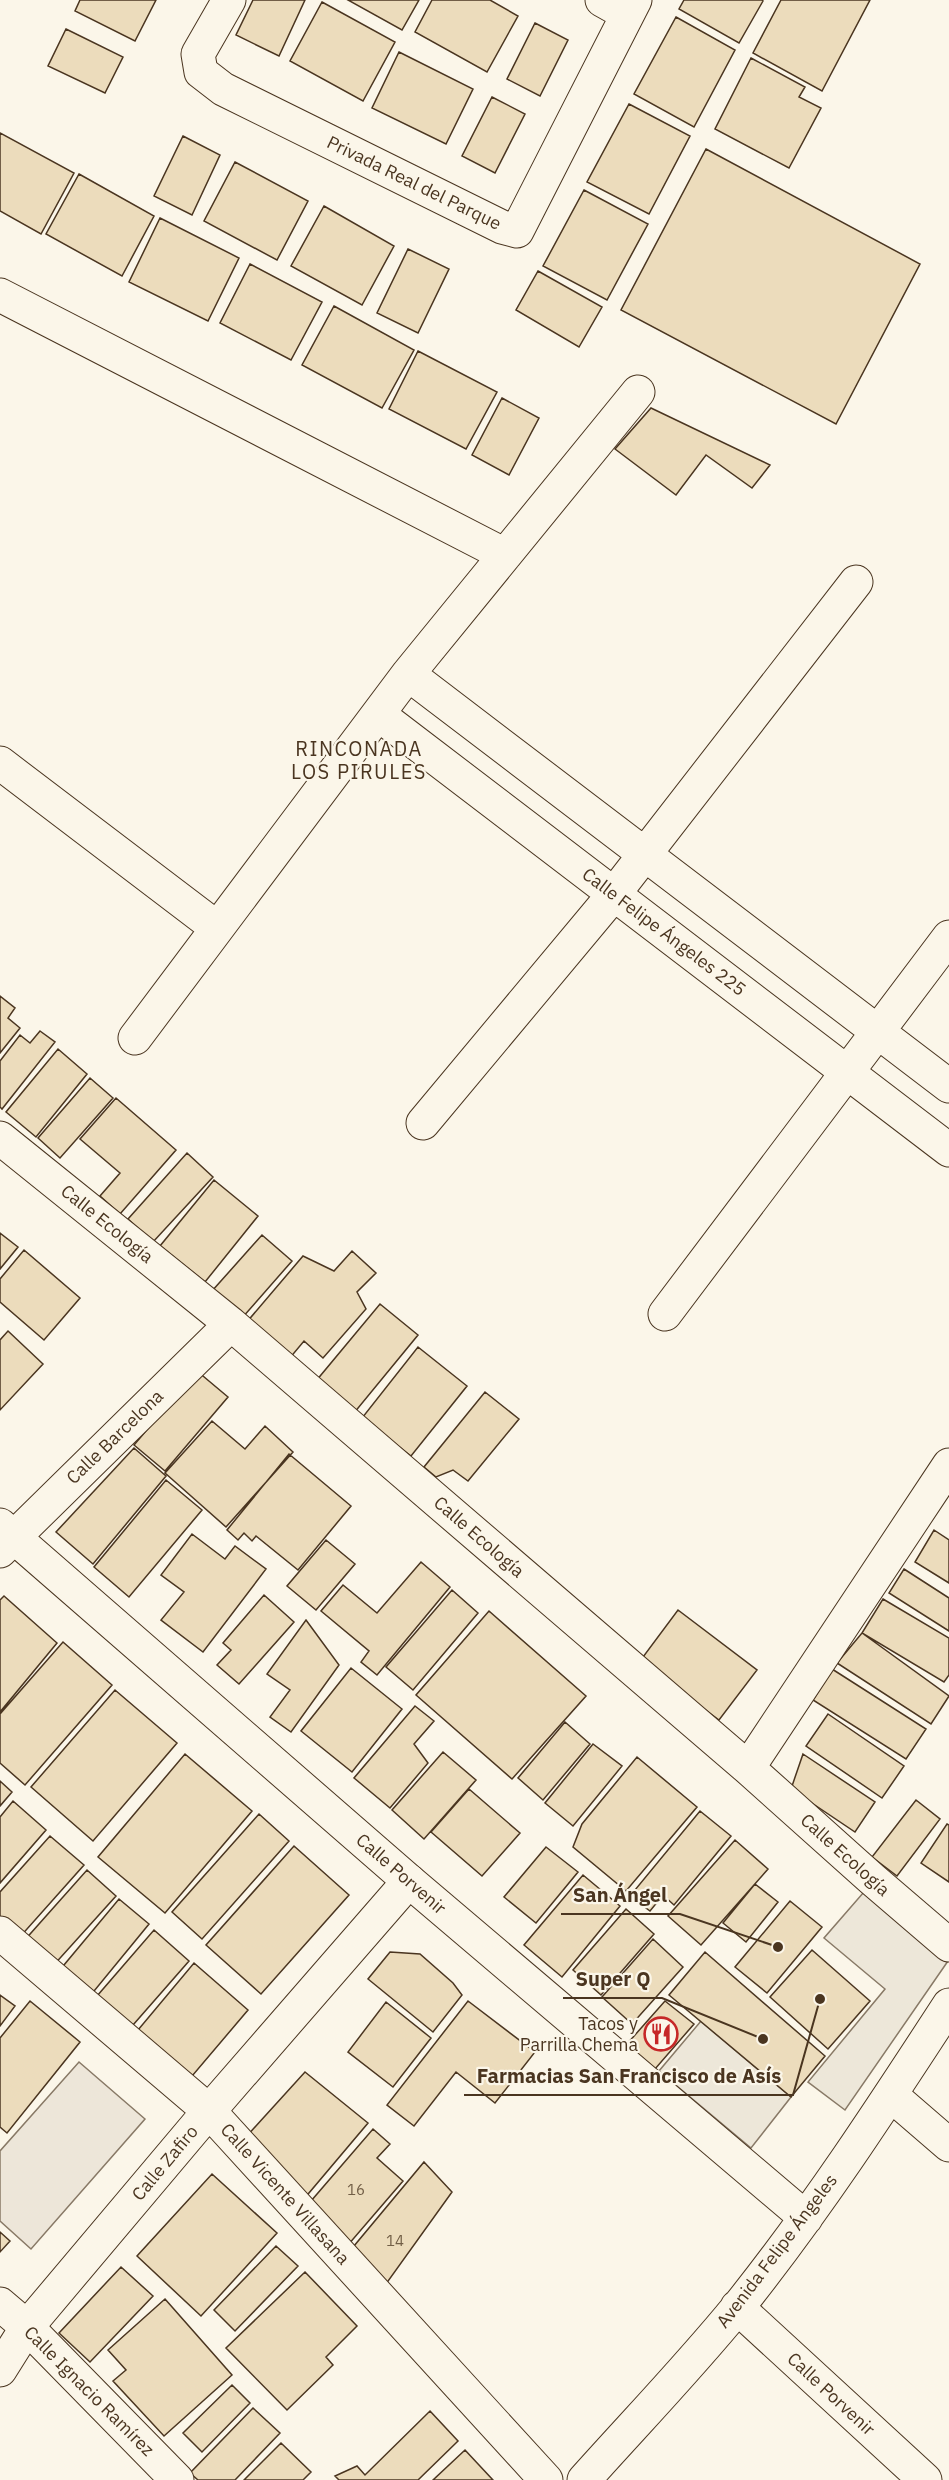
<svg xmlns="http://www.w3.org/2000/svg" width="949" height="2480" viewBox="0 0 949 2480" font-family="'IBM Plex Sans',sans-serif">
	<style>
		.green { fill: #ede6d9; stroke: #887966; stroke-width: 1.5 }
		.parking { fill: #ede7d9; stroke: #887966; stroke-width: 1.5 }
		.building { fill: #ecdcbc; stroke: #4a3520; stroke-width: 1.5 }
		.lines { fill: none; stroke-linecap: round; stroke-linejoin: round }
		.street-casing { stroke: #4a3520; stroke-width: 35 }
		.secondary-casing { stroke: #4a3520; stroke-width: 35 }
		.street { stroke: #fbf6e9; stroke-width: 33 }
		.secondary { stroke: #fbf6e9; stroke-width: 33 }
		.labels { text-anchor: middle; stroke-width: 4.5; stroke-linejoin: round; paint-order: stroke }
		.number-label { font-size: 15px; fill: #725f47 }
		.street-label { font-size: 18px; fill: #4a3520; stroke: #fbf6e9 }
		.poi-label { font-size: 18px; fill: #4a3520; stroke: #fbf6e9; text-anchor: end }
		.neighbourhood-label { font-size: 20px; letter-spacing: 1.5px; fill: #4a3520; stroke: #fbf6e9 }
		.leader { fill: none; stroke: #4a3520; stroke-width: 2 }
		.callout-dot { fill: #4a3520; stroke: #fbf6e9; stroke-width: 2 }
		.callout-label { font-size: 20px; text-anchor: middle; font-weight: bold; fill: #4a3520; stroke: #fbf6e9; stroke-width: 4.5; stroke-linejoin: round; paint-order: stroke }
	</style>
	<rect width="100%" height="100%" fill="#fbf6e9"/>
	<path class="green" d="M79,2062l66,57 -114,130 -31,-28v-70z"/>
	<path class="parking" d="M870,1885l78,76 -103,149 -37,-28 77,-93 -61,-51z
		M701,2021l90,76 -40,51 -92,-77z"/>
	<path class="building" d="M80,0h76l-21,41 -60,-30z
		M253,0h52l-26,56 -43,-21z
		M348,0h71l-17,30z
		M432,0h58l28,16 -31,56 -72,-40z
		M684,0h78l1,1 -24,42 -60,-34z
		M781,0h89l-48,91 -69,-38z
		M322,2l73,40 -32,59 -73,-40z
		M676,17l59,33 -41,77 -60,-33z
		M535,23l33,17 -28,56 -33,-17z
		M66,29l57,28 -18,36 -57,-27z
		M399,52l74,37 -27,55 -74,-36z
		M751,58l54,29 -6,10 22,11 -32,60 -74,-39z
		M492,97l33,17 -30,59 -33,-17z
		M629,104l61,32 -41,78 -62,-32z
		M0,133l74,40 -33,61 -41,-23z
		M183,136l37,19 -28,60 -38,-19z
		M706,149l214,115 -84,160 -215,-114z
		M235,162l73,39 -31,59 -73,-39z
		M79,174l75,42 -32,60 -76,-42z
		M584,190l64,34 -41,76 -64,-34z
		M324,206l70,40 -32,59 -71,-39z
		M160,218l79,40 -31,63 -79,-39z
		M408,249l41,20 -31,64 -41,-20z
		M250,264l72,38 -31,58 -71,-37z
		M538,271l64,36 -23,40 -63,-37z
		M334,306l80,44 -32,58 -80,-43z
		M418,351l79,41 -31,57 -77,-40z
		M502,398l37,20 -30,57 -37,-20z
		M651,408l119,57 -18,23 -46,-33 -30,40 -61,-46z
		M0,996l15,12 -7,10 12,10 -20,25z
		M40,1031l15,11 -53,67 -2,-2v-46l20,-26 10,8z
		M58,1049l29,25 -51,63 -30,-25z
		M90,1078l23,20 -53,60 -22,-20z
		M116,1098l60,52 -56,64 -20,-18 20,-23 -40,-34z
		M187,1153l26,24 -60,65 -25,-23z
		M214,1180l44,36 -53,66 -45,-36z
		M0,1233l18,14 -18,22z
		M262,1235l30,26 -50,57 -30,-27z
		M24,1250l56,48 -36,42 -44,-38v-23z
		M352,1251l24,22 -19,19 9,17 -43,49 -19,-17 -15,18 -43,-36 57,-67 31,15z
		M380,1304l38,31 -64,78 -38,-32z
		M8,1331l35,33 -43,46v-70z
		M418,1347l49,39 -56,70 -49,-38z
		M197,1371l31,26 -63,74 -31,-26z
		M485,1392l34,27 -51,62 -15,-11 -17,7 -12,-10z
		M212,1421l33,28 20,-23 28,26 -67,75 -61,-54z
		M134,1448l32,28 -73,88 -37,-32z
		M289,1454l62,52 -53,64 -42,-34 -4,5 -8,-8 -6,7 -11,-10z
		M166,1480l36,30 -73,87 -35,-30z
		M934,1530l15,10v43l-34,-21z
		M192,1534l33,25 10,-13 31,23 -63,83 -42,-32 23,-28 -23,-17z
		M326,1540l29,24 -39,46 -29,-24z
		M421,1562l29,25 -73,88 -16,-13 8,-11 -48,-40 22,-26 34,28z
		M904,1569l45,29v33l-60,-38z
		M452,1590l26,23 -65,77 -27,-23z
		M264,1595l30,27 -55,62 -22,-19 14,-15 -8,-7z
		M4,1596l53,47 -57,69v-112z
		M883,1599l66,39v37l-5,7 -82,-49z
		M678,1610l79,60 -38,50 -79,-59z
		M489,1611l97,85 -74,83 -96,-84z
		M306,1620l33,45 -48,67 -21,-15 20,-27 -23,-16z
		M862,1633l87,63 -18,28 -94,-61z
		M63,1642l49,43 -87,100 -25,-22v-49z
		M351,1668l51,41 -50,63 -51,-41z
		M832,1669l94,60 -20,30 -93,-59z
		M115,1690l62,53 -84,98 -62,-54z
		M415,1706l19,15 -20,23 14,19 -38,45 -36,-30z
		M828,1714l76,52 -22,32 -76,-52z
		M565,1722l25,22 -47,56 -25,-22z
		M593,1744l29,22 -49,60 -28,-23z
		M443,1752l33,28 -52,59 -32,-29z
		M185,1754l67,57 -87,102 -67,-56z
		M803,1754l72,48 -20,30 -64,-43z
		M637,1757l60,50 -71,84 -53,-44 9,-23z
		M0,1781l12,11 -12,14z
		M469,1789l51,44 -38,43 -51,-44z
		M916,1800l24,19 -43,57 -25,-19z
		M13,1801l33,29 -46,53v-66z
		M700,1811l31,25 -57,69 -11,-10 -13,16 -20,-15z
		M259,1814l30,27 -87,98 -30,-27z
		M947,1824l2,1v57l-28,-19z
		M50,1836l34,29 -65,73 -19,-17v-29z
		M735,1840l33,29 -67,76 -33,-29z
		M294,1846l55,49 -88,99 -55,-49z
		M546,1847l32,25 -42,51 -32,-26z
		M87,1870l29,26 -64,71 -29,-25z
		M583,1875l37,31 -58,71 -38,-32z
		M755,1884l23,18 -32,40 -23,-19z
		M119,1899l30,25 -59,72 -31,-25z
		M790,1901l32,26 -55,66 -32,-26z
		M626,1909l28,25 -53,61 -28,-25z
		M154,1930l35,31 -63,72 -35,-30z
		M653,1939l30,28 -51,57 -30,-27z
		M812,1950l58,51 -42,48 -58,-52z
		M390,1952l30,2 33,29 9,12 -29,37 -65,-53z
		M705,1952l120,104 -34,41 -122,-102z
		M194,1963l54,47 -61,72 -54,-46z
		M0,1995l15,11 -15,20z
		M30,2001l50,41 -73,91 -7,-6v-89z
		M468,2001l67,51 -40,51 -39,-31 -42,54 -27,-21z
		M665,2001l29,23 -39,45 -28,-25z
		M386,2002l45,36 -38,49 -45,-35z
		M305,2072l63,51 -65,77 -58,-62z
		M373,2129l17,15 -13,14 26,23 -55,64 -43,-37z
		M424,2162l28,30 -66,92 -37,-32z
		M212,2174l65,59 -76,83 -64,-60z
		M0,2232l10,9 -10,11z
		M276,2246l22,20 -63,65 -21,-21z
		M121,2267l32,29 -63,66 -31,-29z
		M305,2272l52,54 -31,31 7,8 -46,45 -61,-62z
		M165,2299l67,76 -68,61 -51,-55 13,-11 -18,-20z
		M232,2385l18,18 -48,49 -19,-19z
		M253,2408l27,25 -45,47h-37l-8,-7z
		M430,2411l28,30 -40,39h-79l-4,-4 22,-10 8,9z
		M281,2443l30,29 -8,8h-59z
		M465,2450l28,30h-60z"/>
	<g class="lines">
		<defs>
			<path id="street" d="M229,0l-31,54 3,18 22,17 279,138 15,4 118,-231
				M602,0l25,14
				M0,295l505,260
				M408,674l541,412
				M378,714l571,436
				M0,763l217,165
				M135,1038l273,-364 230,-282
				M423,1123l191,-229 242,-312
				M0,1138l231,186 517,444 124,111 77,66
				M665,1314l284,-377
				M0,1551l231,-227
				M748,1768l201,-303
				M0,1933l209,178 337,369
				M891,2095l58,50
				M0,2370l27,-43 182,-216 200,-230"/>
			<path id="secondary" d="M0,1525l409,356 397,337
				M0,2304l27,23 150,153
				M737,2307l188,173
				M584,2480c51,-57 105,-113 154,-173 77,-96 144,-199 211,-302"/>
		</defs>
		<use href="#street" class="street-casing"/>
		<use href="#secondary" class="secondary-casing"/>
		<use href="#street" class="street"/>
		<use href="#secondary" class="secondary"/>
	</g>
	<defs>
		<symbol id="restaurant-ring" viewBox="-11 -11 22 22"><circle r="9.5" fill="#fbf6e9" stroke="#c62828" stroke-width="1.5"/><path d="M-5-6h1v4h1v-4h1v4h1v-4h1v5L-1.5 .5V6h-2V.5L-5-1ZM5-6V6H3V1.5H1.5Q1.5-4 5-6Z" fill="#c62828"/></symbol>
	</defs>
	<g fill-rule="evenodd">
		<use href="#restaurant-ring" x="642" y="2015" width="38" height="38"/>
	</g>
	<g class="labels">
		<g class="number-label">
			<text x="356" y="2195">16</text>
			<text x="395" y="2246">14</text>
		</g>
		<g class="street-label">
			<text transform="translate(414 183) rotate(26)" y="6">Privada Real del Parque</text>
			<text transform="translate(664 932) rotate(37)" y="6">Calle Felipe Ángeles 225</text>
			<text transform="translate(107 1224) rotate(39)" y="6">Calle Ecología</text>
			<text transform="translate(115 1437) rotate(-44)" y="6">Calle Barcelona</text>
			<text transform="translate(479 1537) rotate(41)" y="6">Calle Ecología</text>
			<text transform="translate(845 1855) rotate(42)" y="6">Calle Ecología</text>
			<text transform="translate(401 1874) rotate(41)" y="6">Calle Porvenir</text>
			<text transform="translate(165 2163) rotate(-50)" y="6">Calle Zafiro</text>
			<text transform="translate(285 2194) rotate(48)" y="6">Calle Vicente Villasana</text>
			<text transform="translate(777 2251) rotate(-53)" y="6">Avenida Felipe Ángeles</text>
			<text transform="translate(89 2391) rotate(45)" y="6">Calle Ignacio Ramírez</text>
			<text transform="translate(831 2394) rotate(43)" y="6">Calle Porvenir</text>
		</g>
		<g class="poi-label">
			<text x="638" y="2030">Tacos y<tspan x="638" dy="21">Parrilla Chema</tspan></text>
		</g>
		<g class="neighbourhood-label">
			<text x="359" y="756">RINCONADA<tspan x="359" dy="23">LOS PIRULES</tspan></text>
		</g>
	</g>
	<path class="leader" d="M778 1947L680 1914H561M763 2039L662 1998H563M820 1999L793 2095H464"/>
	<g class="callout-dot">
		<circle cx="778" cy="1947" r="6"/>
		<circle cx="763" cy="2039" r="6"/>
		<circle cx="820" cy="1999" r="6"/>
	</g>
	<g class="callout-label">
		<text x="620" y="1902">San Ángel</text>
		<text x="613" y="1986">Super Q</text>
		<text x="629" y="2083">Farmacias San Francisco de Asís</text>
	</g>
</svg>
